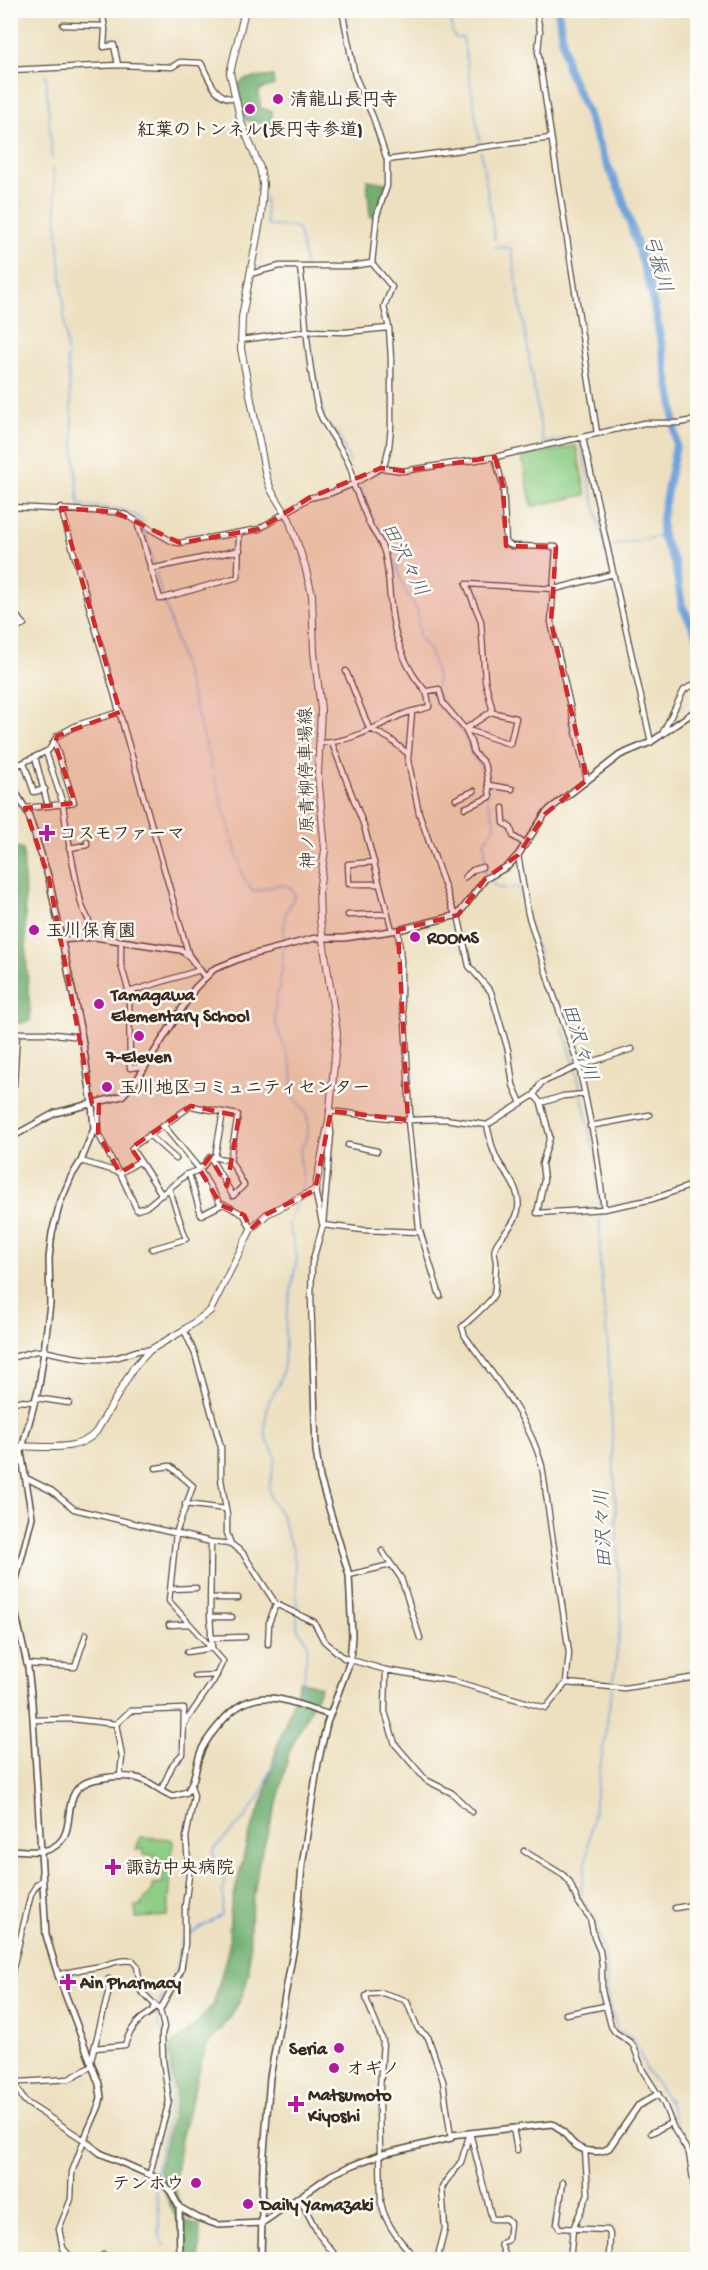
<svg xmlns="http://www.w3.org/2000/svg" width="708" height="2270" viewBox="0 0 708 2270" font-family="'Gochi Hand','Klee One',sans-serif">
	<style>
		.green { fill: #8dcd84; stroke: #647c51; stroke-width: 1.5 }
		.forest { fill: #72b072; stroke: #566d48; stroke-width: 1.5 }
		.lines { fill: none; stroke-linecap: round; stroke-linejoin: round }
		.stream { stroke: #6fa3db; stroke-width: 1.5 }
		.river { stroke: #6fa3db; stroke-width: 8 }
		.minor-casing { stroke: #564536; stroke-width: 7 }
		.tertiary-casing { stroke: #564536; stroke-width: 8 }
		.secondary-casing { stroke: #564536; stroke-width: 8 }
		.minor { stroke: #fff; stroke-width: 4.5 }
		.tertiary { stroke: #fff; stroke-width: 5 }
		.secondary { stroke: #fff; stroke-width: 6 }
		.marked { fill: #d62828; fill-opacity: 0.2; stroke: #d62828; stroke-width: 4.5; stroke-dasharray: 12 8; stroke-linejoin: round }
		.poi-dot { fill: #b5179e; stroke: #fdfcf7; stroke-width: 2 }
		.labels { text-anchor: middle; stroke-width: 5; stroke-linejoin: round; paint-order: stroke }
		.poi-label { font-size: 18px; font-weight: bold; fill: #3b2a1e; stroke: #fdfcf7; text-anchor: start }
		.street-label { font-size: 18px; fill: #3b2a1e; stroke: #fdfcf7 }
		.water-label { font-size: 20px; font-style: italic; fill: #505a6a; stroke: #fdfcf7 }
	</style>
	<rect width="100%" height="100%" fill="#fdfcf7"/>
	<filter id="ink" filterUnits="userSpaceOnUse"><feTurbulence type="fractalNoise" baseFrequency=".0167" numOctaves="2"/><feDisplacementMap in="SourceGraphic" scale="12" xChannelSelector="R" yChannelSelector="G"/><feConvolveMatrix kernelMatrix="1 2 1 2 8 2 1 2 1" color-interpolation-filters="sRGB"/></filter>
	<filter id="wash" filterUnits="userSpaceOnUse"><feTurbulence type="fractalNoise" baseFrequency=".008" numOctaves="4" result="noise"/><feDisplacementMap in="SourceGraphic" scale="24" xChannelSelector="R" yChannelSelector="G"/><feGaussianBlur stdDeviation="1.35" result="paint"/><feColorMatrix in="noise" values="0 0 0 0 0 0 0 0 0 0 0 0 0 0 0 0 0 1.4 0 .05"/><feComposite in="paint" operator="in"/></filter>
	<g filter="url(#wash)">
		<rect width="100%" height="100%" fill="#ede0c0"/>
		<path class="green" d="M576,446l10,49 -54,11 -10,-49z
			M140,1837l30,2 3,2 -5,75 -32,2 -1,-12h7v-4l11,-12v-6l10,-1 -1,-16h-7l-1,-12h-11v-6l-7,1z"/>
		<path class="forest" d="M273,76l1,9 -15,5 1,18 12,3v14l-27,-5 -9,-33 9,-8z
			M367,180l19,3 -11,35 -5,-2z
			M11,845l12,5c3,54 1,107 7,160v11l-19,4z
			M300,1681l21,6 -32,65 -11,48 -19,61 -9,61 -1,51 -7,24 -14,24 -22,25 -25,92 -7,49 12,35 14,4 -1,33h-13v-19l-20,-44 -7,-28 17,-69 -7,-45 2,-9 14,-10 28,-29 16,-59 1,-35 18,-74 16,-40 13,-51z"/>
		<g class="lines">
			<path class="stream" d="M451,10l1,23 4,5h7l17,105
				M46,75l6,84
				M481,151l14,89
				M53,167l14,185
				M265,197l2,27c10,5 21,0 31,4l7,32 -2,17
				M495,247l16,1 32,195 27,-5
				M67,357l12,147c21,6 49,-1 65,19
				M313,368l11,48
				M327,423l12,12 11,27
				M580,443l25,104
				M360,488l14,38 18,26 12,36 13,22 2,27 11,14 7,26v10
				M144,528l9,36
				M611,546l51,-10
				M156,572l6,24
				M165,603l48,167
				M438,692l5,15 21,27 8,21 8,10 6,20 1,11
				M214,775l30,103 8,13c15,0 34,-16 43,4l-10,20 -3,54 -8,45 3,14 14,36 2,14 -3,14c11,17 23,21 16,46 -2,6 -7,12 -6,18 0,15 7,22 1,37
				M486,874c-3,-12 1,-21 -2,-33l10,-12 1,-5 -7,-23
				M492,882c7,9 14,7 25,5l3,2 5,27 15,43
				M562,1026l13,39
				M576,1069l17,80
				M597,1172l3,35v59l8,80 13,274 -8,65
				M297,1611l-2,-47 -2,-15 -6,-13 -5,-20 -11,-17 -2,-11 6,-29 -1,-7 -8,-13 -1,-15 3,-21 11,-19 5,-19 2,-47 11,-60 -8,-33 9,-25
				M297,1616v12l11,15 -7,60
				M612,1689l-31,206 2,8 12,14 12,50v28l8,27 3,8 17,11 12,30 22,30 9,28 15,25 5,20
				M187,1936l35,-21 2,-35 -11,-26 1,-5 27,-27 18,-24 11,-27 17,-32 13,-31
				M161,2030c-12,-21 6,-39 14,-58 5,-10 3,-22 8,-33
				M155,2175l17,-78 -6,-44 -1,-20
				M155,2180c-1,12 4,22 4,34 1,15 -3,18 6,32"/>
			<path class="river" d="M558,10l9,58 19,42 17,46 18,38 30,96 22,115 3,40 -14,72v19l13,28 7,42 16,30"/>
		</g>
	</g>
	<g filter="url(#ink)">
		<g class="lines">
			<defs>
				<path id="minor" d="M102,10l3,19 -1,18 10,-2 4,20
					M536,10l4,21 -2,20 59,382
					M63,25l41,1
					M10,70l108,-5 54,2 8,-5 21,1c8,15 14,38 35,35
					M387,160l164,-22
					M300,267c5,37 6,74 12,110 2,12 3,26 8,37 7,19 36,49 33,70 6,14 11,29 18,43 5,9 12,17 14,28 6,27 3,56 12,83 4,13 9,26 17,38 9,14 14,12 15,31 -9,3 -19,4 -28,8 -26,12 -50,27 -80,28
					M250,274l30,-8h71l21,-3
					M241,340l65,-9 39,1 44,-4
					M583,438l68,304
					M495,457l8,29 3,57 6,3 44,1 -5,75 36,158
					M381,468l22,3 92,-14 149,-34h35l19,-4
					M10,507l105,5 11,3 47,27 7,1 79,-14 50,-31 22,-5 22,-9 28,-16 4,-5 4,-16 2,-20v-68l-2,-31 -5,-21 8,-20 -20,-24 5,-48 10,-29v-26l-14,-43 -18,-41 -13,-66
					M61,508l128,448
					M137,522l23,77 78,-22 1,-44
					M150,569l90,-19
					M10,609l14,15 -14,8
					M346,671l23,57 21,11 17,14
					M428,691l11,-2 4,14 22,26 26,-17 1,-4 -7,-28 -4,-59 -15,-37 89,5 58,-15
					M412,712l-4,48 11,53 34,97 5,5 11,51 22,26 17,58 5,35 8,18
					M465,729l45,15 6,-26 -25,-6
					M663,732l21,-42 14,-8
					M332,743l32,83 28,104
					M55,744l19,58 -11,2c4,34 11,66 18,99 2,9 10,17 10,26l-4,3 -15,4 -2,3
					M46,752l17,52 -15,2
					M24,763l10,29 11,-3
					M10,769l39,-19 8,-14 20,-11 43,-13
					M489,785l23,4
					M456,799l18,-8
					M25,808l23,-2 -13,-49
					M465,808l25,-11 -4,-29 -3,-6 -9,-9 -3,-11 -6,-13
					M503,808l1,15 7,5 2,8 12,8
					M69,848l18,-3v-3
					M518,855l10,59 22,71 29,81 16,78 9,65
					M374,862l-26,2 1,20h30
					M465,877l8,-7 9,-3
					M348,915l39,-1
					M398,930l3,31v42l4,18 5,94 -2,5 11,108 21,68
					M121,945v20l8,27 1,76 15,-2
					M129,992l71,-22
					M10,1033h35l37,4
					M14,1085l3,-52
					M534,1095l7,8 9,34 -8,27 2,16 -7,33 67,-4 49,-10 45,-16
					M99,1102l-1,31 20,39 2,1 17,37 9,-3 41,-33 13,-4 -36,-44
					M541,1103l22,-7 22,-2
					M329,1111l79,9 37,-1 42,6 47,-30 7,-12 38,-17 53,-17
					M590,1126l59,-11
					M149,1135l27,24
					M348,1145l29,6
					M215,1157l8,-45
					M81,1161l37,11
					M140,1161l22,34
					M120,1173l20,-12 -8,-12 2,-3 57,-40 47,9 -8,45 14,25 -11,11 -23,-39 20,3
					M189,1174l12,41 20,-10 -21,-35 10,-13
					M315,1190l7,33
					M221,1205l3,-1 20,11 7,14
					M323,1225l40,5 57,2
					M152,1249l34,-10 -17,-51
					M184,1330l11,24 26,93v32l6,36v18l4,11
					M10,1358l26,-7h8c23,5 46,11 70,7 13,-2 23,-10 36,-8
					M313,1358l-2,-61 1,-34 11,-38 8,-92 -1,-10
					M36,1398l33,5
					M10,1403l7,-2 18,1
					M156,1468l14,-2 23,20 -17,47 -7,68 54,60 -9,19 -30,44
					M26,1478l26,13 22,18 137,33 20,2 11,8 34,52 38,18 10,19 20,17 42,12 67,11 93,27 20,-25 3,-30 -27,-187c-13,-49 -48,-89 -77,-130l-3,-9c7,-7 30,-25 32,-33 2,-9 1,-19 2,-28 1,-6 -3,-12 -1,-18 2,-10 18,-20 22,-34 6,-20 -7,-35 -17,-50 -8,-11 -10,-27 -13,-39
					M185,1504l41,5
					M211,1542l-1,73 2,32
					M382,1551l19,27 19,60
					M349,1575l41,-10
					M171,1589l25,-1
					M210,1598h28
					M210,1617h22
					M169,1625l20,-1
					M211,1638l34,-1
					M268,1644l1,-21 7,-19
					M187,1652l25,-4
					M27,1664l48,3 11,-33
					M386,1670l-1,42 10,32 31,36 26,13 20,19
					M195,1676l22,-1
					M566,1683l58,5 74,-11
					M33,1720l39,-1 44,5
					M116,1724l14,-13 54,-2 -1,44 -10,11 -12,26
					M116,1724l6,33 -2,19
					M524,1851l39,24 6,6 9,21 12,16 4,19 6,14 2,14v26l9,35 4,6 16,11 3,4 9,24 20,31 11,27 15,24 9,59
					M675,1908l23,-4
					M58,1975c13,-4 25,-6 38,-8 14,-2 20,-8 37,-6l4,5 4,25 19,19
					M10,1980l21,-86 6,-10 4,-3
					M566,2014l39,-8
					M95,2048l30,-3c3,-10 8,-19 16,-26 6,-5 12,-6 14,-13
					M91,2061l17,-67 1,-15
					M10,2081l10,1 49,-3 23,-13
					M14,2081l9,18 4,4 57,37 -12,32 -1,27 -12,30 4,19 10,12
					M513,2128l4,22
					M651,2133l20,-10
					M150,2173l19,-72 -6,-41 -1,-26 2,-7 -4,-17 21,-39 4,-27v-38l4,-31 -3,-38 8,-41 -3,-10
					M563,2182l-6,42 2,4 49,2 2,4 -1,26
					M299,2197l20,38 20,25
					M99,2260l4,-5
					M418,2260c-17,-17 -32,-34 -37,-57l-2,-98 4,-64 -16,-40 -1,-5 3,-2 14,-1 19,6 5,3 11,27 10,8 15,44 8,57
					M437,2260l8,-31 -3,-41 4,-7 15,-19 9,-29 22,86h14l4,4 -2,17 -7,4 6,16
					M570,2260l3,-31 15,-35 -3,-44"/>
				<path id="tertiary" d="M10,783l18,30 21,66 33,158 10,67 2,25 -13,32 -10,16 -11,26 -8,30 -3,25 1,46 -6,47 -5,35 -18,66 11,65 -19,74v12l15,65 4,34 14,233 12,40 41,109 2,13 -2,9 -15,34 16,13 59,26 12,13 8,15 19,11 20,7 44,-2 69,-48 17,-8 31,-12 72,-17
					M61,940l33,-3 87,13 8,6 16,21
					M10,1138l45,-25 67,-17 16,-18 57,-90 19,-19 30,-12 71,-19h29l54,-8 60,-15 27,-36 23,-13 10,-11 27,-41 5,-5 70,-54 31,-13 47,-33
					M10,1850c13,0 30,4 42,-2 33,-17 -3,-64 52,-70 11,-2 21,-2 32,0 14,2 24,14 37,18l14,-4c10,-13 8,-29 15,-43 5,-11 14,-21 22,-30 33,-37 67,-16 106,-4
					M451,2135l101,-11c17,7 16,24 38,27 8,1 12,1 19,-3l29,-42 20,-12
					M179,2207l1,53
					M261,2260l2,-95 7,-88 26,-141 6,-70 16,-103 9,-40 23,-62 2,-25 -3,-61 -29,-97 -4,-27 -3,-93"/>
				<path id="secondary" d="M10,1447c29,-3 66,8 86,-15l38,-65 16,-17 34,-20 26,-19 41,-82 16,-15 48,-24 14,-70 8,-87 -17,-113 -1,-29 6,-41 -7,-76 3,-65 -7,-57 -2,-57 -7,-29 -16,-47 -18,-29 -5,-14 -25,-127 1,-32 19,-101 2,-32 -3,-16 -19,-46 -11,-49 15,-63"/>
			</defs>
			<use href="#minor" class="minor-casing"/>
			<use href="#tertiary" class="tertiary-casing"/>
			<use href="#secondary" class="secondary-casing"/>
			<use href="#minor" class="minor"/>
			<use href="#tertiary" class="tertiary"/>
			<use href="#secondary" class="secondary"/>
		</g>
	</g>
	<path class="marked" d="M495,457l8,29 3,60 50,1 -5,75 36,158 -42,34 -27,41 -33,24 -27,36 -60,15 10,190 -77,-9 -16,79 -48,24 -16,15 -7,-14 -23,-10 -21,-35 10,-13 17,29 12,-70 -48,-10 -60,42 9,13 -20,12 -22,-40 1,-31 -7,2 -43,-225 -24,-71 50,-5 -20,-59 2,-8 63,-24 -59,-204 54,4 65,31 79,-14 50,-31 72,-30 22,3z"/>
	<g class="poi-dot">
		<circle cx="278" cy="99" r="6"/>
		<circle cx="250" cy="109" r="6"/>
		<path d="M44 824h6v6h6v6h-6v6h-6v-6h-6v-6h6z"/>
		<circle cx="34" cy="930" r="6"/>
		<circle cx="415" cy="937" r="6"/>
		<circle cx="99" cy="1004" r="6"/>
		<circle cx="139" cy="1036" r="6"/>
		<circle cx="107" cy="1087" r="6"/>
		<path d="M110 1858h6v6h6v6h-6v6h-6v-6h-6v-6h6z"/>
		<path d="M65 1973h6v6h6v6h-6v6h-6v-6h-6v-6h6z"/>
		<circle cx="339" cy="2048" r="6"/>
		<circle cx="334" cy="2068" r="6"/>
		<path d="M293 2095h6v6h6v6h-6v6h-6v-6h-6v-6h6z"/>
		<circle cx="196" cy="2183" r="6"/>
		<circle cx="248" cy="2204" r="6"/>
	</g>
	<g class="labels">
		<g class="poi-label">
			<text x="290" y="105">清龍山長円寺</text>
			<text x="250" y="135" text-anchor="middle">紅葉のトンネル(長円寺参道)</text>
			<text x="59" y="839">コスモファーマ</text>
			<text x="46" y="936">玉川保育園</text>
			<text x="427" y="943">ROOMS</text>
			<text x="111" y="1000">Tamagawa<tspan x="111" dy="21">Elementary School</tspan></text>
			<text x="139" y="1062" text-anchor="middle">7-Eleven</text>
			<text x="119" y="1093">玉川地区コミュニティセンター</text>
			<text x="126" y="1873">諏訪中央病院</text>
			<text x="80" y="1988">Ain Pharmacy</text>
			<text x="327" y="2054" text-anchor="end">Seria</text>
			<text x="346" y="2074">オギノ</text>
			<text x="308" y="2100">Matsumoto<tspan x="308" dy="21">Kiyoshi</tspan></text>
			<text x="184" y="2189" text-anchor="end">テンホウ</text>
			<text x="260" y="2210">Daily Yamazaki</text>
		</g>
		<g class="street-label">
			<text transform="translate(306 788) rotate(-91)" y="6">神ノ原青柳停車場線</text>
		</g>
		<g class="water-label">
			<text transform="translate(659 263) rotate(74)" y="7">弓振川</text>
			<text transform="translate(406 559) rotate(63)" y="7">田沢々川</text>
			<text transform="translate(581 1042) rotate(73)" y="7">田沢々川</text>
			<text transform="translate(602 1529) rotate(-93)" y="7">田沢々川</text>
		</g>
	</g>
	<rect width="708" height="2270" fill="none" stroke="#fdfcf7" stroke-width="36"/>
</svg>
